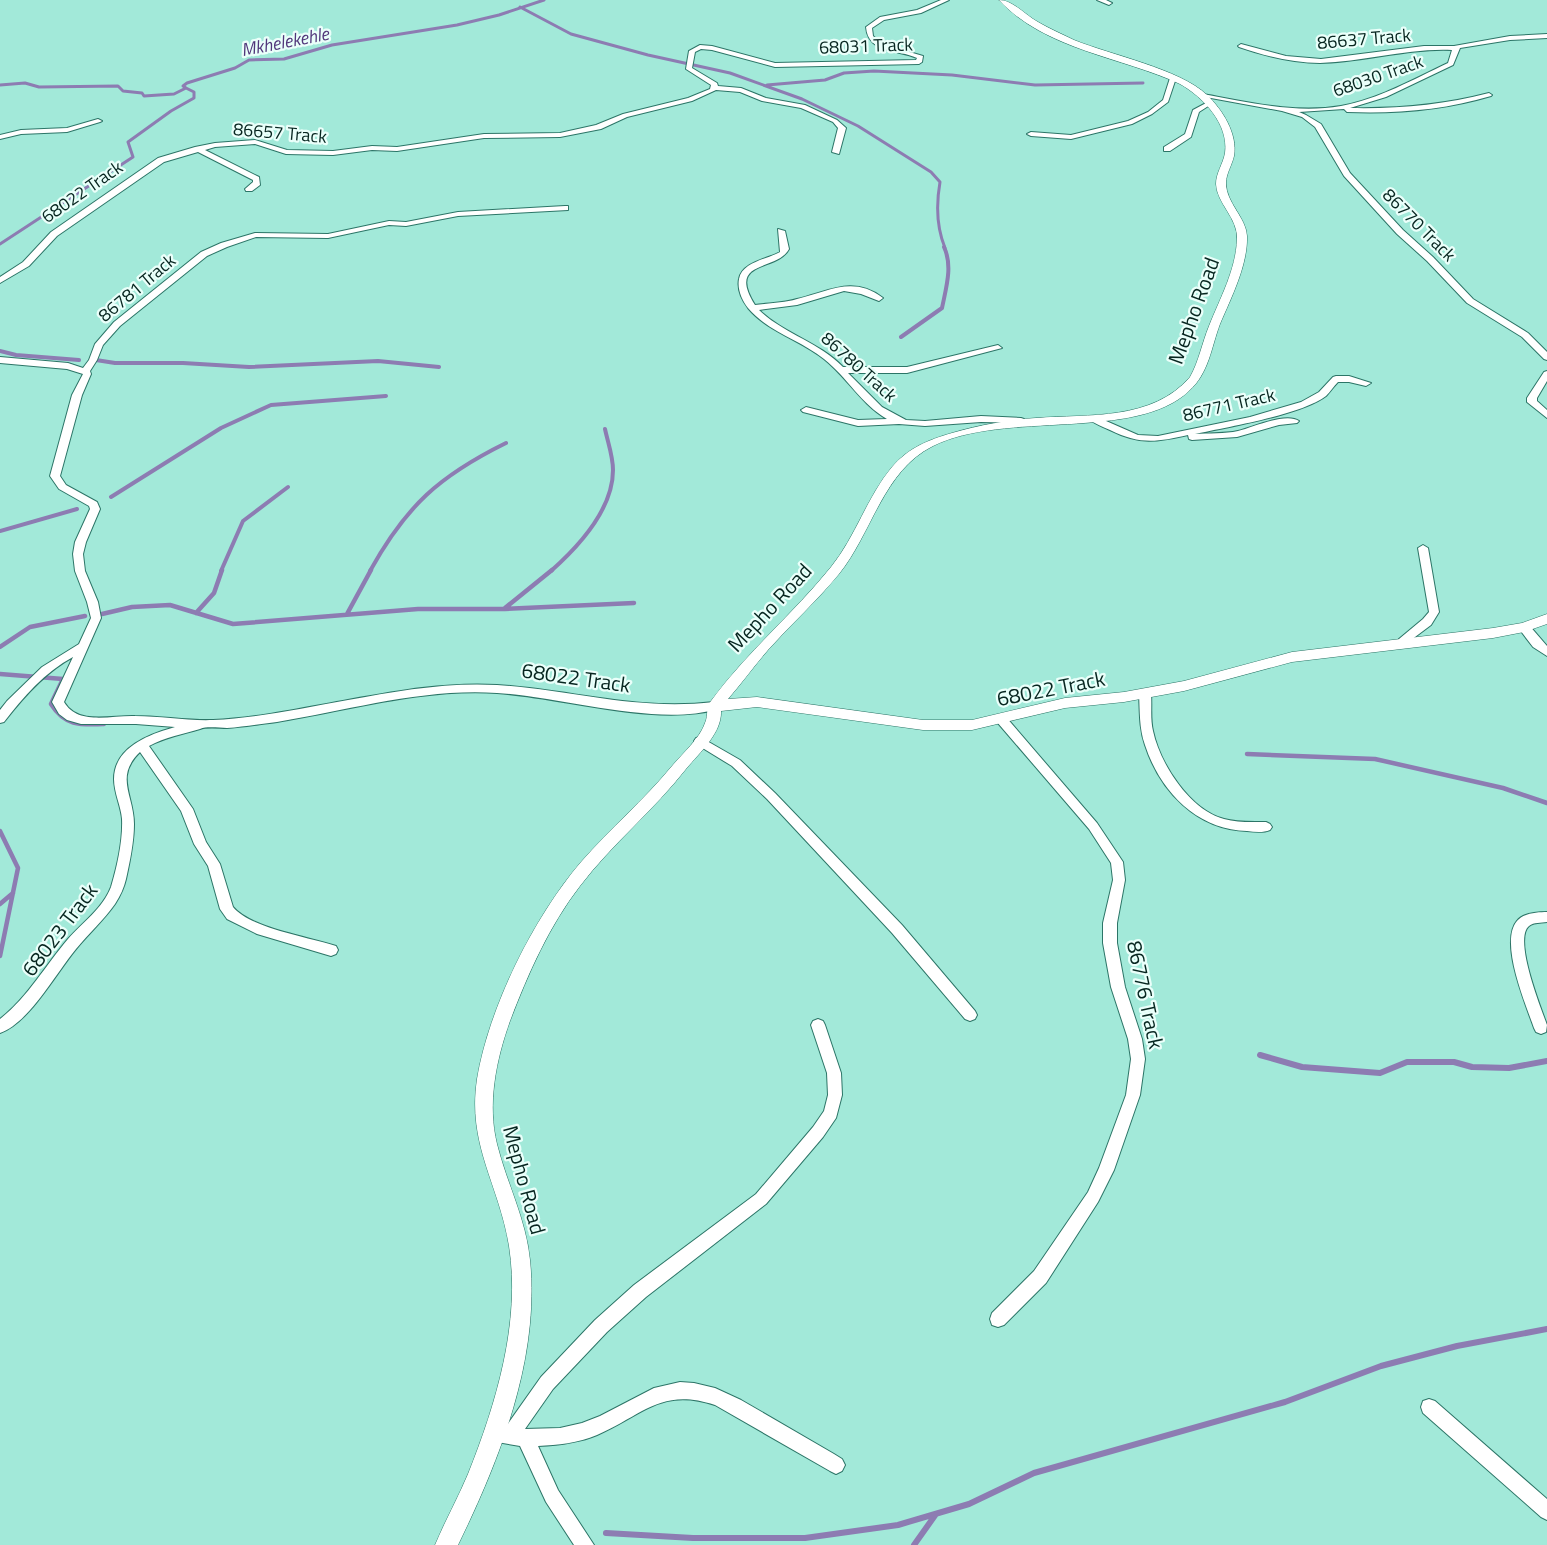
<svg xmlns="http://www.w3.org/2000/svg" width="1547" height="1545" viewBox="0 0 1547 1545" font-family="'Titillium Web',sans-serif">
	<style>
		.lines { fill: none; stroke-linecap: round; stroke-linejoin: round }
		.stream-far3 { stroke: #8d7cb2; stroke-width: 3 }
		.stream-far2 { stroke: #8d7cb2; stroke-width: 4 }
		.stream-far1 { stroke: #8d7cb2; stroke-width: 4.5 }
		.stream { stroke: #8d7cb2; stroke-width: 6 }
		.minor-casing { stroke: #2c7567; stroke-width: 2 }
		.tertiary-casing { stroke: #2c7567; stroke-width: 1 }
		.minor { fill: #fff; fill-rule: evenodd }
		.tertiary { fill: #fff; fill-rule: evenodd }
		.labels { text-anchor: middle; stroke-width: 4.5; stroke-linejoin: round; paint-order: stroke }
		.far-street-label { font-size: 18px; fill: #072620; stroke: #eafffa }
		.far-water-label { font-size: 18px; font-style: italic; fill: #50367a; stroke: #eafffa }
		.street-label { font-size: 21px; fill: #072620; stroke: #eafffa }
	</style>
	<rect width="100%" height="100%" fill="#a2e9d9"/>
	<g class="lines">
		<path class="stream-far3" d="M520,7l51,27 77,21 82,18 72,26 56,27 73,46 9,10c-4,23 -4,44 5,66
			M0,85l25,-2 14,4 79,-1 5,5 19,2 2,3 30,-2 12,-6 -3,-2 4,-3 48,-15 14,-8 35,-1 48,-14 125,-20 42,-10 45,-15
			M767,85l58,-5 19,-7 30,-2 78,4 83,10 108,-2
			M0,244l133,-87 -5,-15 43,-31 23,-13v-6l-8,-4"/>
		<path class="stream-far2" d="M901,337l41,-29c4,-20 11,-42 2,-61
			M0,351l16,4 63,5
			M96,360l19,3h68l66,4 129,-6 61,6
			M111,497l110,-69 50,-23 115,-9
			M0,531l77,-22
			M221,571l22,-50 45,-34
			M370,571c36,-65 69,-95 136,-128
			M551,571c27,-24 62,-61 62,-101 0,-14 -5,-27 -8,-41"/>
		<path class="stream-far1" d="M505,608l47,-38
			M196,613l18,-20 8,-23
			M102,614l30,-7 38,-2 63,19 185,-15h87l129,-6
			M347,614l24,-44
			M0,647l30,-20 55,-11
			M0,674l63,5 -12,25c14,22 29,21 53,20
			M1247,754l128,5 128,29 44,15
			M0,831l18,37 -18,88
			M0,904l13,-11"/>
		<path class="stream" d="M1260,1055l42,12 78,6 27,-11h47l18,5 37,1 38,-7
			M606,1533l87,5h112l93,-13 71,-21 65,-31 251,-71 96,-36 76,-20 90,-17
			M914,1545l22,-31"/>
		<defs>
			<path id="minor" d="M941,0h8l-28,13 -37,7 -12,8 1,8 9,8 41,12 -1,6 -3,2 -144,3 -63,-17 -11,-1 -6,3 -3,16 25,15 1,3 23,2 25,10 39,7 32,15 9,8 -7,26 -7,-2 6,-24 -5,-6 -32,-14 -39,-7 -22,-9 -24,-2 -24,11 -65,16 -26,12 -41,8 -76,1 -87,13 -25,-1 -39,5 -47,-1 -31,-10 -40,3 -10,3 54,27 1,8 -8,6h-6l-1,-2 8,-7v-2l-55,-28 -34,10 -107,74 -28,30 -29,17v-6l23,-15 28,-30 107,-74 37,-11 20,-4 40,-3 32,10 46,1 39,-5 25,1 87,-13 76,-1 36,-8 27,-11 65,-16 22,-9 1,-4 -25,-16 3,-18 11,-6 12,1 63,17 141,-3 1,-2c-19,-9 -49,-4 -51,-31l14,-10 37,-7z
				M1097,0h9l6,3 -3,2z
				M1547,34v4l-37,2 -50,8 -7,17 -67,32 -36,11c47,1 93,-3 139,-15l3,2 -1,1c-47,14 -95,18 -144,16l-3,-3 -45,3 7,3 15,9 29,49 53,57 30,27 40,42 55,34 19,19v8l-3,-1 -22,-22 -55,-34 -40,-42 -30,-27 -53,-58 -29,-49 -13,-10 -20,-6 -82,-15 3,-2c45,8 92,20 138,12 38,-7 73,-27 107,-43l4,-13c-45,-2 -88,12 -132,13 -28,0 -55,-7 -81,-16l-1,-1 3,-2 45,12 35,3 103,-13h30l56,-10z
				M1173,76l3,2 -8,24 -16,12 -20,10 -61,15 -40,-3 -4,-2 4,-2 40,3 57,-14 20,-9 15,-12 7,-22z
				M1208,102l5,1 -14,9 -8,25 -21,14h-6v-4l21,-13 8,-24z
				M98,119l4,2 -2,1 -33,10 -46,2 -21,5v-4l21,-5 46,-2z
				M565,206h3v4l-110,6 -52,10 -17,-1 -61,13 -72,-1 -29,10 -20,9 -87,70 -17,19 -6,15 -7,11 1,3 -9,21 -22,81 6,9 31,17 3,7 -14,33 -3,12 2,17 13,31 3,16 -37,84c14,24 48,13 71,14 26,0 52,5 78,4 45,-2 90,-12 135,-20 49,-9 99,-18 149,-15 76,5 139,26 217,17l4,1 2,3 -2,3c-62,18 -155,-12 -221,-16 -74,-5 -147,17 -220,29 -17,2 -33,5 -50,6 -8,0 -20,-2 -27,1 -16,5 -35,8 -51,17l44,63 13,33 14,22 13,43c17,21 76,30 103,39l2,4 -2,4 -5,2 -74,-22 -30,-15 -7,-10 -12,-43 -14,-22 -13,-33 -41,-59c-26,25 -6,43 -6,72 0,18 -4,37 -8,55 -2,9 -6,17 -11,25 -11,16 -26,29 -39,45 -20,24 -47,74 -76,84v-14c28,-22 45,-53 68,-80 14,-16 35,-31 43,-52 6,-20 12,-47 11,-68 -1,-13 -8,-26 -8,-40 0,-32 36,-45 61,-52l-39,-3h-55l-14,-4 -8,-6 -7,-12 21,-45c-28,15 -50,40 -69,65l-4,1v-13l7,-9 35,-34 37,-23 12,-26 -4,-16 -12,-31 -2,-17 2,-12 15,-33 -1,-3 -30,-17 -9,-13 22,-81 11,-21 -16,-5 -67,-6v-6l68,6 15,5 6,-8 6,-16 19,-22 87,-70 20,-9 34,-10 73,1 61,-13 17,1 52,-10z
				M778,229l7,2 4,18c-12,23 -63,10 -34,56 14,-2 29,-2 42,-6 31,-7 56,-24 86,-1l-4,3 -18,-7 -17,-3 -47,14 -38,5c25,24 60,32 84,57h64l91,-22 4,3 -95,25h-59l34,34 24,13 19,1 56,-5 40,2 3,1v4l-43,-1 -56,4 -26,-2 -41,2 -55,-14 -2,-2 5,-3 52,13 29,-1c-26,-15 -40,-42 -63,-60 -23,-19 -56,-27 -76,-51 -6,-8 -11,-19 -9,-29 3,-17 29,-20 41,-27z
				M1547,371v10l-10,17v3l10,9v8l-20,-16v-4l17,-26z
				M1336,376h13l22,7 -5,3 -17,-4h-11c-4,4 -8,10 -12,14 -25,19 -99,31 -131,38 14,-1 30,0 43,-3 16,-4 48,-19 61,-10l-2,2 -18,2 -42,12 -45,3 -3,-1 -1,-4c-31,7 -48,10 -78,-5 -7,-3 -15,-6 -21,-11l5,-3 3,1 41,18 20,1 92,-19 51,-15 18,-10 14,-15z
				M1423,545l5,3 11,64 -8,13 -28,21 -6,-4 2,-3 24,-20 6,-7 -11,-64z
				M1524,623l4,1 19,22v10l-14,-9 -13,-17 -1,-3z
				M1145,690l6,4c1,12 -1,25 2,37 7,33 37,79 71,88 14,4 28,3 42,3l4,2 2,3 -2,3c-7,3 -15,2 -23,1 -50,-1 -87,-40 -102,-86 -6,-17 -5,-34 -6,-51z
				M1001,715l4,1 92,107 26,39 2,18 -8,43v20l8,44 17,52 3,20 -5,36 -26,75 -16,32 -52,81 -42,42 -6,2 -6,-2 -2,-6 2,-6 42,-42 54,-79 11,-24 27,-73 5,-36 -3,-20 -17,-52 -8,-44v-20l10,-43 -2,-17 -22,-34 -92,-107 -2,-3z
				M700,737l40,23 35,33 127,132 73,86 2,4 -2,4 -5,2 -5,-2 -73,-86 -125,-134 -35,-33 -36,-22 -2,-3 2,-3z
				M1547,912v10c-6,1 -13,0 -18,4 -16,13 12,82 18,99l-1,7 -5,2 -5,-2 -2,-4c-8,-23 -35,-86 -17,-107 6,-8 21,-9 30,-9z
				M818,1019l5,2 2,4 16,48 1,22 -6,23 -13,19 -57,67 -120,93 -39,35 -54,57 -28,40 35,-1 22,-5 18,-7 54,-28 26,-6 14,1 21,5 26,12 93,54 8,5 3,6 -3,6 -6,3 -6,-3 -115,-66c-54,-18 -72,10 -118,30 -19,8 -39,10 -59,11l20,44 36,55h-20l-28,-43 -26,-56 -23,-4 -3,-6 3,-6 8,-2 36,-51 54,-57 39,-35 122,-91 57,-67 11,-16 4,-16 -1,-22 -16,-48 2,-4z
				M1429,1399l6,2 112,98v21l-6,-3 -118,-104 -2,-6 2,-6z"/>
			<path id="tertiary" d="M999,0c14,0 26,15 39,22 12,7 24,12 36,18 37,15 106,29 133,55 15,14 31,39 27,61 -2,9 -8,18 -8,27 0,20 20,34 21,53 1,29 -16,62 -27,88 -9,24 -11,49 -31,67 -54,51 -184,19 -256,55 -50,25 -61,87 -94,128 -22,27 -48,50 -71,76 -14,16 -26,33 -40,49l29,-2 166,23h49l93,-22 59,-6 60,-11 108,-29 201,-24 29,-5 25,-9v10l-23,8 -31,6 -201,24 -108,29 -60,11 -59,6 -93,22h-49l-166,-23 -36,4c1,22 -21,41 -35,58 -32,41 -74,75 -106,117 -31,40 -52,88 -70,135 -14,39 -23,83 -13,123 10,40 29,75 33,116 10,98 -30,199 -72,285h-23c10,-24 23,-47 33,-71 28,-70 53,-152 41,-228 -10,-62 -42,-101 -32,-167 12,-72 57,-162 104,-217 29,-33 63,-62 91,-96 11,-13 28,-28 33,-43 4,-9 0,-15 6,-22 36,-49 82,-87 120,-134 25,-31 36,-70 61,-100 16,-19 36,-27 60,-34 27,-8 55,-13 84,-15 53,-4 116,3 154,-41 9,-16 12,-34 19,-51 11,-28 27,-56 28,-87 1,-21 -20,-35 -21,-55 0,-11 7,-20 9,-31 4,-29 -22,-56 -45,-69 -58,-27 -135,-34 -181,-84z"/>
		</defs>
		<use href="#minor" class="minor-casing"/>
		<use href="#tertiary" class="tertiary-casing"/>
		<use href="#minor" class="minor"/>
		<use href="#tertiary" class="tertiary"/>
	</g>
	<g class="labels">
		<g class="far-street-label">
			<text transform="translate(1364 39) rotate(-5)" y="6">86637 Track</text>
			<text transform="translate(866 46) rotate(-2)" y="6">68031 Track</text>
			<text transform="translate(1378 76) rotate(-19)" y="6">68030 Track</text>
			<text transform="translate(280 133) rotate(5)" y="6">86657 Track</text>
			<text transform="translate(82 192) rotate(-35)" y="6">68022 Track</text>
			<text transform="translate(1419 225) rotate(45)" y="6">86770 Track</text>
			<text transform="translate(137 288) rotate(-40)" y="6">86781 Track</text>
			<text transform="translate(859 367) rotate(42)" y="6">86780 Track</text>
			<text transform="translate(1229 405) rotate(-13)" y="6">86771 Track</text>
		</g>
		<g class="far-water-label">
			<text transform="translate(285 42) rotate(-11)" y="6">Mkhelekehle</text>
		</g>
		<g class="street-label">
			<text transform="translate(1194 311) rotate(-70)" y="7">Mepho Road</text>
			<text transform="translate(770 608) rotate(-47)" y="7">Mepho Road</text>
			<text transform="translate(576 678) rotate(8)" y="7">68022 Track</text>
			<text transform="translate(1051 689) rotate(-11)" y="7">68022 Track</text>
			<text transform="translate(60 930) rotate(-53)" y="7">68023 Track</text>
			<text transform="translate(1145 995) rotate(78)" y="7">86776 Track</text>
			<text transform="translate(524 1180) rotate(75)" y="7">Mepho Road</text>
		</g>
	</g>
</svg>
